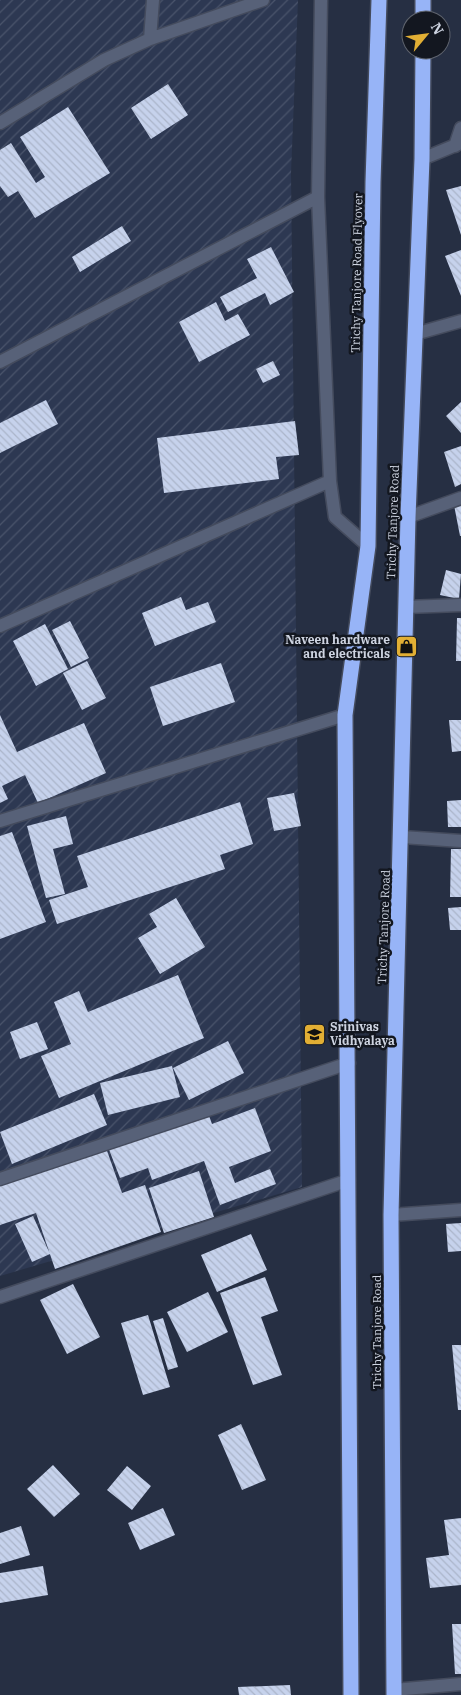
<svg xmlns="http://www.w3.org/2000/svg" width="461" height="1695" viewBox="0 0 461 1695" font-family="'IBM Plex Serif',serif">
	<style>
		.industrial { fill: url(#industrial-furrows) }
		.building { fill: url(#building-back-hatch) }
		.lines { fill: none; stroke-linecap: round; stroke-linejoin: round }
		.minor-casing { stroke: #444b5d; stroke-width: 15 }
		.highway-casing { stroke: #444b5d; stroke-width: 18 }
		.minor { stroke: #576178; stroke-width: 12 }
		.highway { stroke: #97b4f7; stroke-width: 15 }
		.labels { text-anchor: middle; stroke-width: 5; stroke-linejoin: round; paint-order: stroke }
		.street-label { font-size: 12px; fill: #ced4e1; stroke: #131720 }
		.poi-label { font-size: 12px; font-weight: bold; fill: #ced4e1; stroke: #131720; text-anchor: end }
	</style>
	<defs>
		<pattern id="industrial-furrows" width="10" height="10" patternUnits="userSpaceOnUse" patternTransform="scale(1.25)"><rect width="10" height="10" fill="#2d3852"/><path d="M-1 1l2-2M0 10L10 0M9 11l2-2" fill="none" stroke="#4a546b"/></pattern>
		<pattern id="building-back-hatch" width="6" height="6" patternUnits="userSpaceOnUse" patternTransform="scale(1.25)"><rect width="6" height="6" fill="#c6d2ec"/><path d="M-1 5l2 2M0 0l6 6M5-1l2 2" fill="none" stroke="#abb5ca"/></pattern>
	</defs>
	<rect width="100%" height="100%" fill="#262f43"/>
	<path class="industrial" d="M0,0h298l-7,173 11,1014 -302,89z"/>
	<path class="building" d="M168,84l20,31 -37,24 -20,-31z
		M68,107l42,66 -75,45 -17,-27 -10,6 -8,-11v-36l11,-7 25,40 9,-6 -25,-40z
		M461,186v49l-15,-45z
		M122,226l9,15 -51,31 -8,-15z
		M271,247l23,45 -24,13 -5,-12 -37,19 -8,-15 37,-19 -10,-19z
		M461,250v46l-16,-40z
		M216,302l9,19 13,-7 12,21 -51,27 -20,-40z
		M273,361l7,14 -17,8 -7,-14z
		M46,400l12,24 -58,29v-30z
		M461,402v31l-15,-17z
		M295,421l4,34 -23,2 3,22 -115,14 -7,-55z
		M461,446v38l-6,3 -11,-35z
		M461,503v33h-1l-6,-31z
		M446,570l15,4 -2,25 -19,-4z
		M181,597l5,13 22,-8 8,20 -61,24 -13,-33z
		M457,618h4v43h-5z
		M70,621l19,37 -18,9 -19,-37z
		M45,624l23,45 -32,17 -23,-45z
		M87,661l19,37 -24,12 -19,-37z
		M221,663l14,39 -72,24 -13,-39z
		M0,715l17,37 67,-29 22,50 -68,30 -13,-28 -23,11 6,13 -8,4z
		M449,720h12v31l-9,1z
		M294,793l7,33 -27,5 -7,-33z
		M461,800v27h-13l-1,-26z
		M240,802l13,42 -33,11 5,14 -168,55 -8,-24 39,-13 -11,-31z
		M66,816l7,28 -20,5 12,45 -19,4 -19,-72z
		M12,832l34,90 -46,17v-103z
		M451,849h10v48h-11z
		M176,898l29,49 -45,27 -22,-36 19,-11 -8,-13z
		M461,907v23h-11l-2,-22z
		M178,975l26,63 -145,60 -18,-42 30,-12 -17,-42 25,-11 9,21z
		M37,1022l11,27 -28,10 -10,-27z
		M228,1041l16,32 -55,27 -16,-32z
		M172,1066l8,31 -72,18 -8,-32z
		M94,1094l13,31 -95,39 -12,-32z
		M255,1108l16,43 -42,16 6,16 35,-14 6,15 -56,21 -16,-44 -52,19 -4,-12 -28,10 -12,-31 99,-37 5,14z
		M106,1148l16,45 23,-8 16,47 -106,37 -19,-56 -36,12v-41z
		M199,1171l15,46 -50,16 -15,-45z
		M33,1216l17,38 -18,8 -17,-38z
		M461,1223v28l-13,1 -2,-28z
		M251,1234l16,36 -50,22 -16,-37z
		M265,1277l13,34 -17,6 21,58 -29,10 -33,-92z
		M73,1284l27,53 -33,17 -27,-54z
		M208,1292l20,40 -41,20 -20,-40z
		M148,1315l22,72 -27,8 -22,-72z
		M163,1318l15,49 -10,3 -15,-49z
		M452,1345h9v65h-3z
		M241,1424l25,56 -24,10 -24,-55z
		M53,1465l27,29 -26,23 -27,-28z
		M127,1466l24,20 -19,24 -25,-20z
		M163,1508l12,27 -35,15 -12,-27z
		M461,1518v67l-31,3 -4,-30 23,-3 -5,-35z
		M21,1526l9,29 -30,9v-31z
		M43,1566l5,29 -48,8v-30z
		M452,1624h9v50h-6z
		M290,1685l1,10h-52l-1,-8z"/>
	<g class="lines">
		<defs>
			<path id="minor" d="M321,0l-3,197 12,284 5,36 33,29
				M150,39l3,-39
				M0,123l104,-63 46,-21 113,-39
				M455,146l6,-18
				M422,159l39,-16
				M415,334l46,-13
				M0,362l318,-165
				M408,517l53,-19
				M406,607l55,-2
				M0,626l330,-145
				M0,821l345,-106
				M402,837l59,4
				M0,1179l349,-116
				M391,1215l70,-5
				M0,1297l349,-117
				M394,1690l67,-6"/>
			<path id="highway" d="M423,20v-20
				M351,1695l-6,-980 23,-169 5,-364 6,-182
				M394,1695l-3,-480 17,-698 14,-358 1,-109"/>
		</defs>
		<use href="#minor" class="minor-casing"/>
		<use href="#highway" class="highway-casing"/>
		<use href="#minor" class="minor"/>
		<use href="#highway" class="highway"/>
	</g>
	<defs>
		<symbol id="shop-square" viewBox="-11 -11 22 22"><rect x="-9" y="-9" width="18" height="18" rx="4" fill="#e2af34" stroke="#131720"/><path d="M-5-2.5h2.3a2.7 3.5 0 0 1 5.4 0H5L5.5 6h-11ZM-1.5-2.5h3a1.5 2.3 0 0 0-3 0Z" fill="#111"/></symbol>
		<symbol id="school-square" viewBox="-11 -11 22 22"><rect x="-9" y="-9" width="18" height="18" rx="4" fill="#e2af34" stroke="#131720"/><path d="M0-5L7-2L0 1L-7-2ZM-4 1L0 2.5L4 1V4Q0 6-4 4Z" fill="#111"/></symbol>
	</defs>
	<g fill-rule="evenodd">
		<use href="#shop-square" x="394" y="634" width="25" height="25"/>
		<use href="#school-square" x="302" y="1022" width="25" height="25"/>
	</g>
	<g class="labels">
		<g class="street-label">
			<text transform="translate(357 273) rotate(-89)" y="4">Trichy Tanjore Road Flyover</text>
			<text transform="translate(393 522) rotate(-88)" y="4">Trichy Tanjore Road</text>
			<text transform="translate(384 927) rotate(-88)" y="4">Trichy Tanjore Road</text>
			<text transform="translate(377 1332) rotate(-90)" y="4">Trichy Tanjore Road</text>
		</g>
		<g class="poi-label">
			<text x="390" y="644">Naveen hardware<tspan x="390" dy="14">and electricals</tspan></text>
			<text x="330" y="1031" text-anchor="start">Srinivas<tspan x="330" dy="14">Vidhyalaya</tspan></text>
		</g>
	</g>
	<g transform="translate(426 35) rotate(61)"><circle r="24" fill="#131720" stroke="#5e636d"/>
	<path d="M0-4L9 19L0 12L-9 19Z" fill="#e2af34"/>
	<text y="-8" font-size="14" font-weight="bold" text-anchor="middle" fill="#ced4e1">N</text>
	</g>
</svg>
